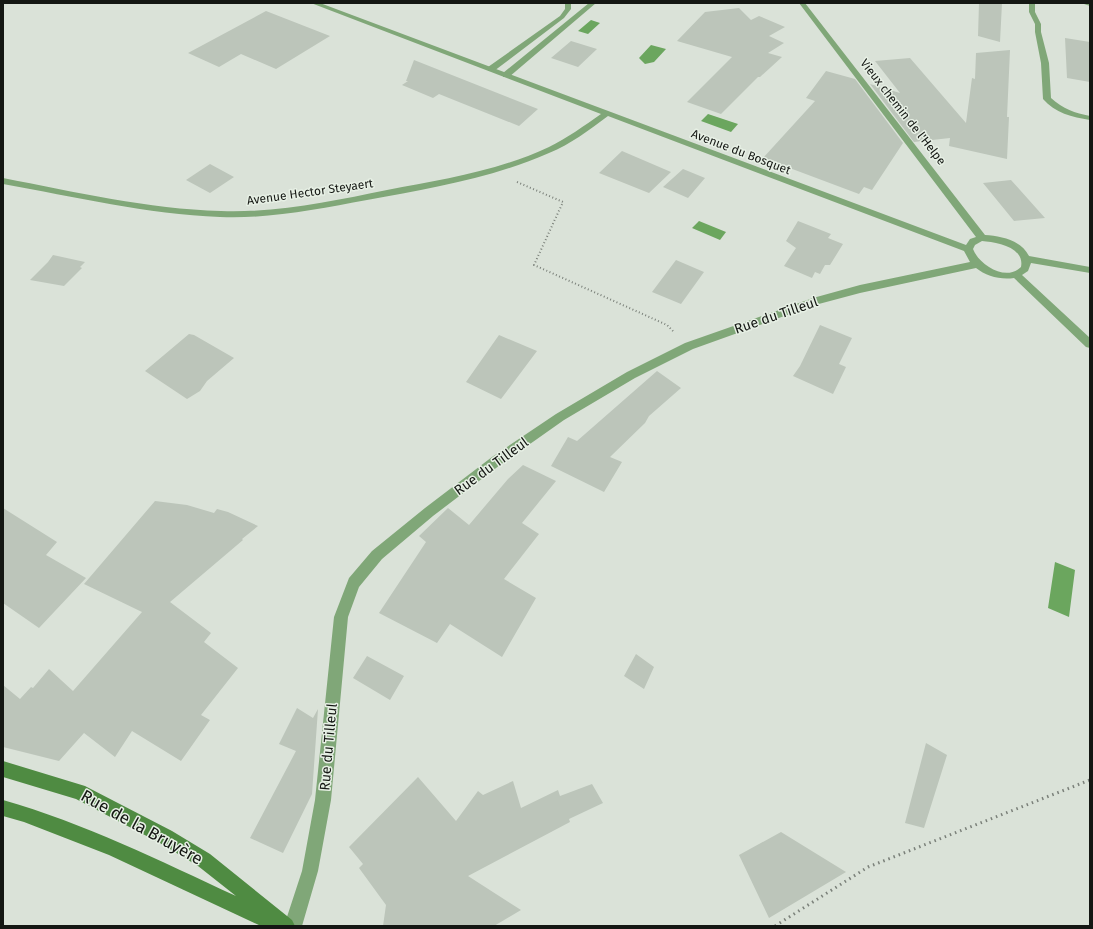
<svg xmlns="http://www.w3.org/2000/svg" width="1093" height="929" viewBox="0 0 1093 929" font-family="'Fira Sans',sans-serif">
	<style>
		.water { fill: #6ba65e }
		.building { fill: #bcc5ba }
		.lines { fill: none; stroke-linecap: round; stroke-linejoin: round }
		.path-far1 { stroke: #7b817a; stroke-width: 2; stroke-dasharray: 1 2.5; stroke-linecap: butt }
		.path { stroke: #7b817a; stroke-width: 3; stroke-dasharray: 1.5 4; stroke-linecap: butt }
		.service { fill: #80a778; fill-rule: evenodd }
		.minor { fill: #80a778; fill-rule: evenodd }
		.secondary { fill: #4f8b42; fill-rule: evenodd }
		.labels { text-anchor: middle; stroke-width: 3; stroke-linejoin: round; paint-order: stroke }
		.far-street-label { font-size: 12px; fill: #141713; stroke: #e7f0e5 }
		.street-label { font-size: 14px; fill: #141713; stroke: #e7f0e5 }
		.near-street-label { font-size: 17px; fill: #141713; stroke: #e7f0e5 }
	</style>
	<rect width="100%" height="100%" fill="#dae2d8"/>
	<path class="water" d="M591,20l9,3 -12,11 -10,-3z
		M651,45l15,4 -12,13 -9,2 -6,-6z
		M708,114l30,10 -7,8 -30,-11z
		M699,221l27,11 -6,8 -28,-12z
		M1055,562l20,8 -6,47 -21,-9z"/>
	<path class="building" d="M979,3h23l-2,39 -22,-6z
		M739,8l12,12 8,-4 26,11 -16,9 15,7 -16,10 14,4 -22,20h-2l-37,37 -34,-12 45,-45 -55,-16 28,-29z
		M266,11l64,25 -54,33 -35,-15 -22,13 -31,-14z
		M1065,38l25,4v40l-23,-4z
		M571,41l26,8 -19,18 -27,-9z
		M1010,50l-3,67h2l-2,42 -58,-13 1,-8 -36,4 -44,-58 30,9 -25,-32 35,-3 56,65 6,-45 3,1 1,-26z
		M414,60l124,49 -19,17 -80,-32 -6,4 -31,-13 6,-4h-2z
		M826,71l29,8 48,64 -31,47 -8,-3 -5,7 -96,-36 52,-57 -9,-3z
		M622,151l49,21 -22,21 -50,-20z
		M210,164l24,13 -24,16 -24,-13z
		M683,169l22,9 -17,20 -25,-11z
		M1011,180l34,38 -31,3 -31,-38z
		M798,221l33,13 -3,4 15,6 -13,21h-5l-5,9 -5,-2 -3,6 -28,-12 12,-18 -10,-7z
		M53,255l32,7 -5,5 2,1 -18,18 -34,-6 18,-18z
		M676,260l28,12 -23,32 -29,-12z
		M820,325l32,13 -13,26 7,3 -13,27 -40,-18 7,-10z
		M189,334l5,1 40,23 -27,23 -7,10 -13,8 -42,-28z
		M499,335l38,16 -36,48 -35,-17z
		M657,371l24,17 -32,28 -4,7 -35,34 12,5 -18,30 -53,-26 17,-29 9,4z
		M523,465l33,16 -34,42 17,11 -35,45 32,19 -34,59 -52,-33 -13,19 -58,-30 47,-71 -7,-6 29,-28 21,17 39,-46z
		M155,501l32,4 27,8 3,-4 11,3 30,14 -16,13 1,1 -73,62 41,31 -7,9 34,26 -37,47 9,5 -29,41 -49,-30 -17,26 -31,-24 -25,28 -56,-14v-62l17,14 11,-12 2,1 16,-19 24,22 69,-79 -58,-28z
		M3,508l54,34 -11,13 40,23 -47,50 -36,-25z
		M636,654l18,13 -10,22 -20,-13z
		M367,656l37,20 -14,24 -37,-22z
		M297,708l16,10 5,-9 -6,85 -29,59 -33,-15 46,-87 -17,-7z
		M926,743l21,12 -23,73 -19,-5z
		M418,777l38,44 22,-30 5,4 30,-14 8,27 37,-18 2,6 32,-12 11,19 -34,16 1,3 -102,54 53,34 -27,16h-111l3,-21 -27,-37 4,-4 -14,-17z
		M781,832l65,40 -77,46 -30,-63z"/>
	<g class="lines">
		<path class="path-far1" d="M517,182l46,20 -29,63 133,60 7,7"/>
		<path class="path" d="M775,926l93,-59 222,-87"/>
		<path class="service" d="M565,3h6v6l-7,9 -70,53h-6v-4l72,-51 5,-7z
			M589,3h7l-87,74h-6v-4z"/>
		<path class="minor" d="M311,3h9l646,242 4,-6 6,-2 -177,-234h6l180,232c16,1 36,5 44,21l61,11v6l-59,-10 -3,8 -6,4 68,63v10l-4,-1 -72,-69c-14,2 -28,-2 -38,-10l-116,25 -45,12 -122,44 -58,29 -71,42 -64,45 -67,51 -51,43 -23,28 -11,30 -17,183 -13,71 -16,55h-18l18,-55 13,-71 19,-183 15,-39 23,-27 53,-43 67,-51 64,-43 71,-42 58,-29 128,-45 47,-13 110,-23 -6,-11 -356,-135c-19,14 -37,28 -59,37 -57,25 -121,36 -182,47 -48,9 -97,19 -147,17 -73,-3 -145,-20 -217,-33v-6c72,14 145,31 218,33 56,2 112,-10 166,-21 54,-10 111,-19 162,-43 18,-9 35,-21 52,-33zM982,241c14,1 43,6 39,26 -15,15 -42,-2 -48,-18l2,-4z
			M1029,3h6v9l6,12v8l8,31 2,35c12,11 24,15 39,18v4c-18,-3 -35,-7 -47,-21l-2,-36 -6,-31v-8l-6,-12z
			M1083,3h7v3l-6,-2z"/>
		<path class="secondary" d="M3,761l82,25 87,45 38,23 82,66 3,6h-34l-152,-71 -85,-33 -21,-6v-16c81,23 157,61 233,96l-38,-30 -38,-23 -84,-44 -73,-22z"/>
	</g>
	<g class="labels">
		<g class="far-street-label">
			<text transform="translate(903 112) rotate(52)" y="4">Vieux chemin de l'Helpe</text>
			<text transform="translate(741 152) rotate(21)" y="4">Avenue du Bosquet</text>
			<text transform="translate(310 192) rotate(-8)" y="4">Avenue Hector Steyaert</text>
		</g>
		<g class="street-label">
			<text transform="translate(776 315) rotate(-19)" y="5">Rue du Tilleul</text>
			<text transform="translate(491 466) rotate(-36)" y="5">Rue du Tilleul</text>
			<text transform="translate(328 747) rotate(-85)" y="5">Rue du Tilleul</text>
		</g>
		<g class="near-street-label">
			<text transform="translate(142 827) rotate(29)" y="6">Rue de la Bruyère</text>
		</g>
	</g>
	<rect width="1093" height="929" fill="none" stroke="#141713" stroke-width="8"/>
</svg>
